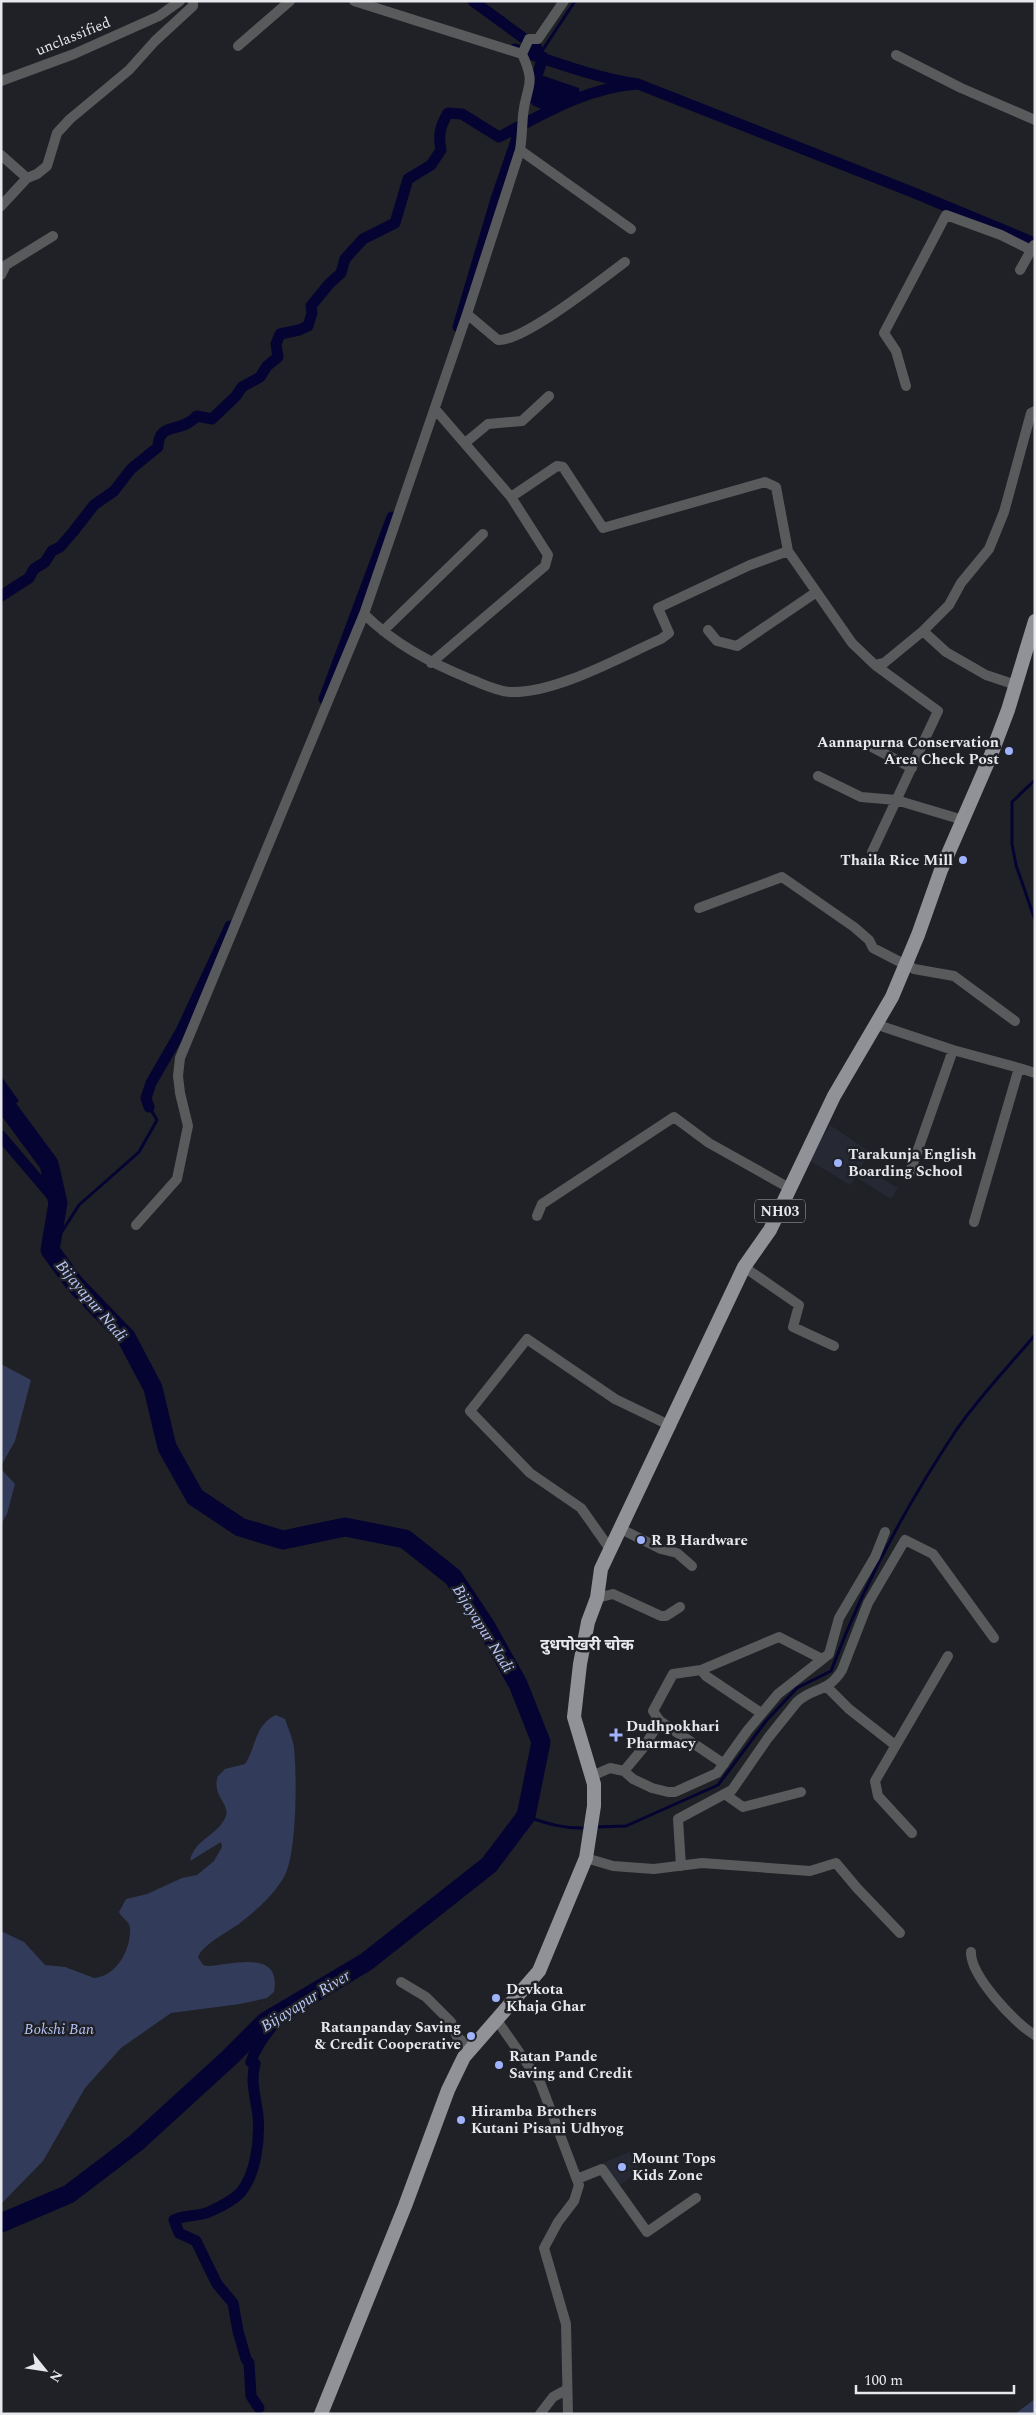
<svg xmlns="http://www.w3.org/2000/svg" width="1036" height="2415" viewBox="0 0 1036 2415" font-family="Spectral,'Noto Sans Devanagari',serif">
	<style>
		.built { fill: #262933 }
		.green { fill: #333b5a }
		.water { fill: #050332 }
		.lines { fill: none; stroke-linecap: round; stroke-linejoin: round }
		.stream { stroke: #050332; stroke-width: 3 }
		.canal { stroke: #050332; stroke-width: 11 }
		.river { stroke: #050332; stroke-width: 19 }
		.minor { stroke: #595a5c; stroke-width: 10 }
		.primary { stroke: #919298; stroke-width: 14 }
		.poi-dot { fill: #a0b3fd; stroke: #1f2126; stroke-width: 2 }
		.labels { text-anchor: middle; stroke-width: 5; stroke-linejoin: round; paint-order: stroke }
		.shield { fill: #1f2126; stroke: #abacb1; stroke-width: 1 }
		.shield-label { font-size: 14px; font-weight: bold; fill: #e7e8ec }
		.street-label { font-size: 15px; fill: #e7e8ec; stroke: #1f2126 }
		.poi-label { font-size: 15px; font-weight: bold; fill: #e7e8ec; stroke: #1f2126; text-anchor: start }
		.park-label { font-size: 15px; font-style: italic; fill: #b5c3f4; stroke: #1f2126 }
		.water-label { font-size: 16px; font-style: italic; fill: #b9c7f9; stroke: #1f2126 }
		.neighbourhood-label { font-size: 16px; font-weight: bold; fill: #e7e8ec; stroke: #1f2126 }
	</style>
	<rect width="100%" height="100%" fill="#1f2126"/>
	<path class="built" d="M830,1125l40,27 -9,15 37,21 -7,11 -35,-22 -6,8 -41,-25z
		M629,2152l12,19 -23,15 -15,-23z"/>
	<path class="green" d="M1,1364l30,16 -16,61 -14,25z
		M1,1469l14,15 -8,30 -6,10z
		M276,1715l9,4c3,9 8,20 9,29 3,27 3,107 -10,129 -10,17 -24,30 -39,42 -12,11 -42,24 -47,38l5,8 5,1c23,-1 74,-18 66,26l-7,6 -27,6 -69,9 -50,35 -36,40 -42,73 -42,43v-273l23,11 21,23 20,2 29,11c23,-2 37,-29 36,-50 -1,-8 -8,-9 -11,-16l7,-13 21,-5 35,-16 15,-3 17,-14 8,-14 -1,-5 -31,19c4,-22 28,-25 36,-45 4,-12 -15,-22 -8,-40l7,-7 20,-5c12,-18 9,-39 31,-49z
		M1035,2399v15h-20z"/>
	<path class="water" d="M541,75l38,13 1,7 -36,15 -12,-5z
		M1,1076l18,25 -17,13 -1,-1z"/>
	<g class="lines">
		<path class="stream" d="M538,57l37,-56
			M1035,780l-23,22v42l4,21 19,55
			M50,1250l29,-45 60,-53 18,-32 -7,-12
			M526,1816c21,8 39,13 61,12
			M593,1827l33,-1 92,-41 48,-64 31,-33 34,-17c31,-83 75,-165 124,-239 22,-33 54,-66 80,-97"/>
		<path class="canal" d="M473,1l64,47 1,9
			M515,49c39,13 82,29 123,35l274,108 118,49
			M530,98l13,-41
			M458,327l38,-128 25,-73
			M1,596l28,-18 5,-9 11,-7 7,-11 8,-4 13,-15 21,-27 20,-14 17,-22 27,-22c1,-24 18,-15 33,-26 2,-1 4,-4 6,-5l15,3 24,-23 6,-9 18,-10 7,-11 11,-9 -2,-13 4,-10 19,-4 9,-4 4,-13 -1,-7 18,-22 12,-11 4,-14 18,-20 32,-16 13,-44 23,-14 10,-15c-3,-15 -1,-24 7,-37l14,1 37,23c44,-23 89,-50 139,-53
			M324,699l68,-182
			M149,1107l-3,-9 5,-15 30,-52 49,-105
			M1,1136l57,67
			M259,2408l-8,-12 -2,-33 -3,-4 -8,-28 -5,-28 -16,-19 -21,-43 -17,-8 -5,-13c12,-6 26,-3 37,-9 9,-4 22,-11 29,-18 16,-18 20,-53 18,-77 -2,-17 -8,-35 -3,-52l-4,-2c7,-22 20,-31 31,-51"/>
		<path class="river" d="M1,1099l48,65 9,39 -8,47 24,33 52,54 27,51 14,59 28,50 45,30 43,13 62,-13 60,12 48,38 32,48 33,59 23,58 -15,74 -37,49 -123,97 -101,60 -36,36 -93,85 -67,51 -68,29"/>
		<path class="minor" d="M238,46l52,-45
			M522,54l7,-15h9l26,-38
			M896,55l65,33 74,32
			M1,81l73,-27 85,-38 21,-15
			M520,150l111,79
			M1,155l26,23 -26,28
			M27,178l10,-4 10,-8 10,-33 13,-14 59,-49 26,-29 38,-35v-5
			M1020,270l14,-25
			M1,275l5,-10 47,-29
			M467,314l31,26c25,2 104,-61 127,-78
			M906,386l-10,-35 -12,-18 62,-118 55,20 30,15
			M435,409l76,88
			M465,443l23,-19 34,-3 27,-25
			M364,614c32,31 65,48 106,65 13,5 26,12 40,13 45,2 110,-35 151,-53l8,-6 -11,-25 92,-43 38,-14 64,92 23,22 9,-2 39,-32 23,21 40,23 30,10
			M708,630l9,11 20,5 78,-53
			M383,631l100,-97
			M923,631l26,-26 12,-22 28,-34 15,-37 27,-99 4,-2
			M431,663l114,-97 3,-11 -37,-58 46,-31 6,1 40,61 162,-46 11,5 12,64
			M868,745l44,23
			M818,776l43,21 35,3 67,20
			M872,852l66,-141 -63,-46
			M699,908l83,-31 72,50 15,13 4,8 33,17
			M906,963l8,6 40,7 61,45
			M875,1024l78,26 66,18 -45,154
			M1019,1068l16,5
			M909,1175l44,-125
			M537,1216l5,-12 132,-87 35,26 82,46
			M136,1225l41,-46 11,-53 -8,-33 -2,-17 2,-18 184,-444 103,-300 53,-164c2,-12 2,-23 3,-35 3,-30 14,-29 -1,-61l-168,-53
			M744,1267l55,38 -6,22 41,19
			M621,1529l40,20 16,4 15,13
			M610,1549l-29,-41 -51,-35 -60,-62 57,-72 88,60 56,27
			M597,1598l16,-4 48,22h5l14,-9
			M701,1670l5,6 55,37
			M827,1687l22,22 46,36
			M660,1721l64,43
			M624,1771l9,8 19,9 16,4h7l42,-19 30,-42 31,-37 51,-40 10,-36 36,-61 10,-25
			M592,1776l18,-8 14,3 20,-24 16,-26 -7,-10 20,-37 28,-4 78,-33 43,22
			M726,1795l17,12 58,-15
			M912,1833l-34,-37 -3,-15 73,-125
			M586,1858l27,8 41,3 48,-6 108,8 26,-8 21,25 43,45
			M681,1866l-3,-47 54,-29 36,-52 29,-36c16,-15 31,-9 45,-32l26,-67 37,-63 28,14 61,84
			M971,1952c-1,23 44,72 64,83
			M401,1982l25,15 25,25 6,15 14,11
			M496,2019l44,63 39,103 -5,16 -16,21 -14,26 22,76 2,90
			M577,2179l25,-10 45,63 49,-34
			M540,2414l13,-17 13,-7"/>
		<path class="primary" d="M321,2414l84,-208 43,-116 16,-33 75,-86 47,-113 8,-52v-22l-20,-67 6,-53 8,-42 9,-24 4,-29 143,-302 26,-37 64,-134 58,-99 26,-62 23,-65 50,-115 17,-45 27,-89"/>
	</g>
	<g class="poi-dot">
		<circle cx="1009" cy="751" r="5"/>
		<circle cx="963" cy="860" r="5"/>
		<circle cx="838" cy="1163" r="5"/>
		<circle cx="641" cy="1540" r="5"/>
		<path d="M613.5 1727.5h5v5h5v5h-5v5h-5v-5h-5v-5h5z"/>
		<circle cx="496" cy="1998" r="5"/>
		<circle cx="471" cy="2036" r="5"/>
		<circle cx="499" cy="2065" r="5"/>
		<circle cx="461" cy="2120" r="5"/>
		<circle cx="622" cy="2167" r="5"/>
	</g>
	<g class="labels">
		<rect class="shield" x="755" y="1199.5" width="50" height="23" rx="4"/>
		<g class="shield-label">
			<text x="780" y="1216">NH03</text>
		</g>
		<g class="street-label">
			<text transform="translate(73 36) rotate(-22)" y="5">unclassified</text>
		</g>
		<g class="poi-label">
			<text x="999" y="747" text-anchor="end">Aannapurna Conservation<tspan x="999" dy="17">Area Check Post</tspan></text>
			<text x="953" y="865" text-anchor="end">Thaila Rice Mill</text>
			<text x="848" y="1159">Tarakunja English<tspan x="848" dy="17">Boarding School</tspan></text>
			<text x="651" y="1545">R B Hardware</text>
			<text x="626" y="1731">Dudhpokhari<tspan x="626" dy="17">Pharmacy</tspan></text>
			<text x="506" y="1994">Devkota<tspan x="506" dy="17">Khaja Ghar</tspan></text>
			<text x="461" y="2032" text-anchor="end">Ratanpanday Saving<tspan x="461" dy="17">&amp; Credit Cooperative</tspan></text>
			<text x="509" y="2061">Ratan Pande<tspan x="509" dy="17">Saving and Credit</tspan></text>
			<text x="471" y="2116">Hiramba Brothers<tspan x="471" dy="17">Kutani Pisani Udhyog</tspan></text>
			<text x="632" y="2163">Mount Tops<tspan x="632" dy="17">Kids Zone</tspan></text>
		</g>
		<g class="park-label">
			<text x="59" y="2034">Bokshi Ban</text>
		</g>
		<g class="water-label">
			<text transform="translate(92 1300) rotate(50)" y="6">Bijayapur Nadi</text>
			<text transform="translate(484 1628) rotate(58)" y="6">Bijayapur Nadi</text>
			<text transform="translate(305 2000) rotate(-32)" y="6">Bijayapur River</text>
		</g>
		<g class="neighbourhood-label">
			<text x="587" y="1650">दुधपोखरी चोक</text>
		</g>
	</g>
	<rect width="1036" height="2415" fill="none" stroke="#e7e8ec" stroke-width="5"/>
	<g transform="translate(45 2370) rotate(120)" stroke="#1f2126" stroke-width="4" paint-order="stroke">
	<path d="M0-4L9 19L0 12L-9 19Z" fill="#e7e8ec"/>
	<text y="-8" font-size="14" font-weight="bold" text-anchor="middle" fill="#e7e8ec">N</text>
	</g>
	<path d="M856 2385v8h158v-8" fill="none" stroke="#e7e8ec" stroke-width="2.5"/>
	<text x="864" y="2385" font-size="15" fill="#e7e8ec" stroke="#1f2126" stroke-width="4" paint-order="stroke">100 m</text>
</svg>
